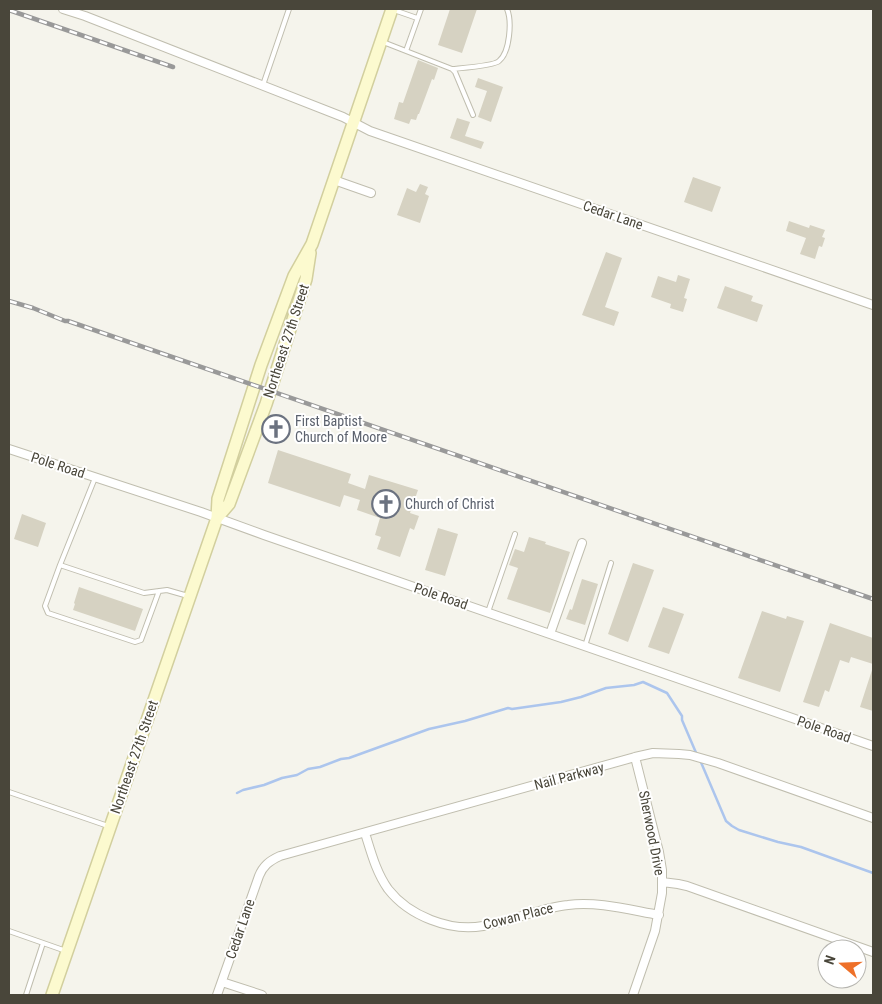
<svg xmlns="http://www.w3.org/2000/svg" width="882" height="1004" viewBox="0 0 882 1004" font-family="'Roboto Condensed',sans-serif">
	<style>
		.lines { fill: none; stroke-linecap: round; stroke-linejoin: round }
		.stream { stroke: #acc5ed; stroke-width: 2.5 }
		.building { fill: #d6d2c2 }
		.service-casing { stroke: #c0beaf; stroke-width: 6 }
		.minor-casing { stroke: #c0beaf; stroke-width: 10 }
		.secondary-casing { stroke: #d2cf9e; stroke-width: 14 }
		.service { stroke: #fff; stroke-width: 4 }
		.minor { stroke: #fff; stroke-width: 8 }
		.secondary { stroke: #fcfacf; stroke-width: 11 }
		.rail-casing { stroke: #999; stroke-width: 4.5 }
		.rail { stroke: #fff; stroke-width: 2.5; stroke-dasharray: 8; stroke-linecap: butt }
		.labels { text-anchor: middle; stroke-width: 4; stroke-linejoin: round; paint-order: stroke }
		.street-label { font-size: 14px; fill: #49463a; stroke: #fff }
		.worship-label { font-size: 14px; fill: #5b616d; stroke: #fff; text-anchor: start }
	</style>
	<rect width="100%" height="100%" fill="#f5f4ec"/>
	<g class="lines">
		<path class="stream" d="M700,760l26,61 6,5 7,4 39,12 23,5 72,26
			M237,793l6,-3 21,-5 18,-7 15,-3 11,-6 12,-2 21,-8 8,-1 80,-29 36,-8 43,-13 4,1 49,-7 20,-5 25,-9 28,-3 9,-3 24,11 15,23v4l15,35"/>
	</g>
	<path class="building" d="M450,9h27l-15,44 -24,-8z
		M418,60l20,8 -4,12 -2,-1 -13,35h-1l-2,6 -5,-1 -2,5 -15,-5 5,-17 4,1z
		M478,78l25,9 -12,35 -13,-5 9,-26 -12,-4z
		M457,118l13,4 -5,14 19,6 -3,7 -31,-11z
		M693,177l28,10 -9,25 -28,-10z
		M420,184l8,3 -3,7 4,2 -9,27 -23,-8 10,-27 9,4z
		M789,221l20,7 1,-3 15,5 -3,7 3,1 -3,9 -3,-1 -4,13 -15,-5 6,-16 -20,-7z
		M606,252l16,6 -17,49 14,5 -5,14 -32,-11z
		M678,275l12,4 -6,19 3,1 -4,13 -13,-4 1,-4 -20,-7 7,-21 18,6z
		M725,286l28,10 -2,5 12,4 -6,17 -40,-14z
		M278,450l73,24 -3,9 17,6 4,-14 49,15 -8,23 9,3 -5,14 -4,-2 -10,29 -23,-8 4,-12 -6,-2 5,-17 -23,-8 3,-10 -16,-5 -4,12 -72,-24z
		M22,514l24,9 -8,24 -24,-8z
		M438,528l20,6 -13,42 -20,-6z
		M529,537l17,5 -1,2 25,8 -20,61 -43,-14 11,-31 -9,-3 6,-16 9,3z
		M633,563l21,7 -26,72 -20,-8z
		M582,579l16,5 -13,41 -19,-6 4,-10 2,1z
		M79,587l64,22 -8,22 -62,-21 2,-6 -1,-1z
		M663,607l21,7 -15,40 -21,-7z
		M762,611l24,8 1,-3 17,5 -24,71 -42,-14z
		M830,623l43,15v26l-22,-7 -2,6 -9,-3 -11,32 -4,-2 -6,17 -16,-5z
		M872,670l1,1v40l-13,-4z"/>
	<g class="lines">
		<defs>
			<path id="service" d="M394,10l23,8
				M383,42l23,9 15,-42
				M406,51l46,18 3,3 18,43
				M452,69c9,-1 42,-3 47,-8 11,-9 13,-40 8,-52
				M263,85l26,-76
				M95,478l-35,87 84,28 23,-3 21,6
				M60,565l-15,41 3,7 87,29 6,-2 18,-49
				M488,612l27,-78
				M585,646l26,-83
				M9,792l99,34
				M9,931l57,20
				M26,995l17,-52"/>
			<path id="minor" d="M63,9l22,7 258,101 27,14 503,174
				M334,180l37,13
				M9,449l192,63 63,23 609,211
				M550,634l32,-91
				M365,833c6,19 11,39 23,56 21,27 62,43 95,37 29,-5 57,-18 85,-21 29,-4 62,5 91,10
				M662,882l16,2 9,2 186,66
				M222,982l40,13
				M217,995l42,-119c4,-10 10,-15 21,-20l355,-99 18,-4 26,1 11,1 28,8 155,55
				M633,995l22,-64 7,-38v-23l-3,-18 -24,-95"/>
			<path id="secondary" d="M217,518l12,-14 37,-100 40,-125 4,-26
				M52,995l165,-477 1,-19 43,-134 33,-89 18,-32 80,-235"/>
		</defs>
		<use href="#service" class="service-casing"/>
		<use href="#minor" class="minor-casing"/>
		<use href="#secondary" class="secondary-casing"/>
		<use href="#service" class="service"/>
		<use href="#minor" class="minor"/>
		<use href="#secondary" class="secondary"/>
		<defs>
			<path id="rail" d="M9,10l164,57
				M9,301l24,7 32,13h3l805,278"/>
		</defs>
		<use href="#rail" class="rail-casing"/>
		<use href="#rail" class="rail"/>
	</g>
	<defs>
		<symbol id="church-ring" viewBox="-11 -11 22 22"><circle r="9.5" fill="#fff" stroke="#6b7280" stroke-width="1.5"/><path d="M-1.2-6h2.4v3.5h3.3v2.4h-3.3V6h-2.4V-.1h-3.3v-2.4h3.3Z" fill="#6b7280"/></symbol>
	</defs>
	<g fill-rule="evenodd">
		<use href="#church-ring" x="260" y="413" width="32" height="32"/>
		<use href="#church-ring" x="370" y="488" width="32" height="32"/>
	</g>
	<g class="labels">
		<g class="street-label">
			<text transform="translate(613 215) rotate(19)" y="5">Cedar Lane</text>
			<text transform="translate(286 341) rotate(-72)" y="5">Northeast 27th Street</text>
			<text transform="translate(58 465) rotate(18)" y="5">Pole Road</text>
			<text transform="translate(441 596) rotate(19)" y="5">Pole Road</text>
			<text transform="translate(824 729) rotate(19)" y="5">Pole Road</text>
			<text transform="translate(134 757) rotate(-71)" y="5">Northeast 27th Street</text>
			<text transform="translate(569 776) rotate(-15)" y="5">Nail Parkway</text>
			<text transform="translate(652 833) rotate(79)" y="5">Sherwood Drive</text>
			<text transform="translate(518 916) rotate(-14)" y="5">Cowan Place</text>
			<text transform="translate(240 929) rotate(-71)" y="5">Cedar Lane</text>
		</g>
		<g class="worship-label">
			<text x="295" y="426">First Baptist<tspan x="295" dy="16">Church of Moore</tspan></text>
			<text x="405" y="509">Church of Christ</text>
		</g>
	</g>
	<rect width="882" height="1004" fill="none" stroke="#49463a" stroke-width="20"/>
	<g transform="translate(842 964) rotate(289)"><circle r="24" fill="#ffffff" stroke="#b6b5b0"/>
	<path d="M0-4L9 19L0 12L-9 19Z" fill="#ee7029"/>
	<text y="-8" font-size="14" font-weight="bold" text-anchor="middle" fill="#49463a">N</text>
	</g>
</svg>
